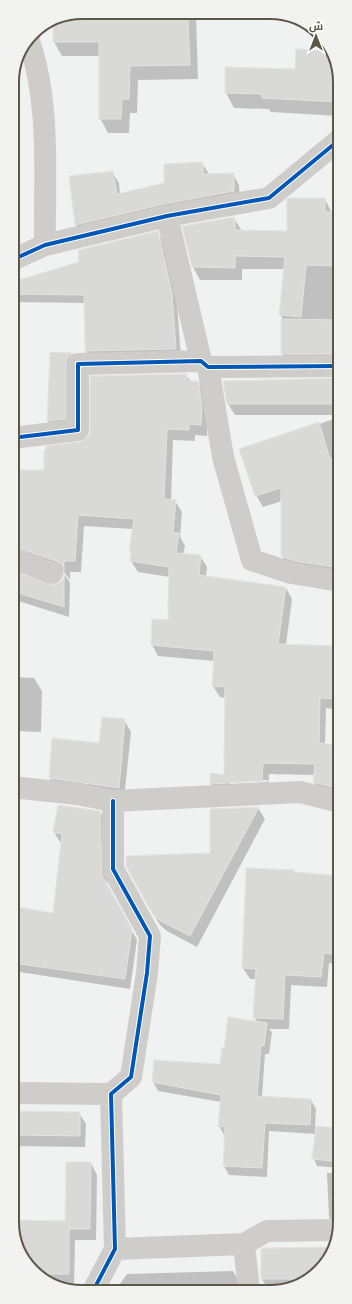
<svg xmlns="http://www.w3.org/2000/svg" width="352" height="1304" viewBox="0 0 352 1304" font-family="'Fira Sans',Cairo,sans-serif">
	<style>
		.shadow { fill: #0003; fill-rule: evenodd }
		.building { fill: #d9d9d8; stroke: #e3e3e2 }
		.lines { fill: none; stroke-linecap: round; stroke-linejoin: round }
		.street { stroke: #cfcdc9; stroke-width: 22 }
		.cycleway-casing { stroke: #fff; stroke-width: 6 }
		.cycleway { stroke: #0057b8; stroke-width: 4 }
		.rim { fill: none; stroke: #5d5846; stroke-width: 2 }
	</style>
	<rect width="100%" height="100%" fill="#f0f1f1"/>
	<path class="shadow" d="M196,15l2,64 -60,1 -1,33h-7l-1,20h-21l-8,-15v-62h-38l-8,-14 25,-22v-3z
		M330,52l9,20v44l-68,-4 -2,-3 -35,-1 -8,-15v-25l70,2z
		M202,163l7,11h24l6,11 1,17 -158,33 -6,-10 36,-53 7,11 1,11 46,-10z
		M325,199l7,14h7v153l-50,1 -7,-13v-37l-2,-2 5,-46h-43v11h-42l-7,-13 41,-49 8,13 46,1z
		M157,232l5,9 15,62 4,55 -90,2 -5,-9 -1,-48 -73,-1v-19l68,-20z
		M51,353l21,1 7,11 -7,65 -17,2 -7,-11z
		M186,375l5,7h6l7,11 4,25 -1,18 -12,-1v6l-22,-1 -2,61h4l7,11 -2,25 5,9 -2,8 17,2 7,11 -1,10 80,11 6,11 -6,46 53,1 1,-3v67l-14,-2 -1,37 15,1v52l-19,-4 -7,-12 1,-7 -46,-1 -1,18 -50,3 -7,-11 14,-8 1,-78 -6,-1 -7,-11 1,-25 -56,-5 -6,-11 1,-25 15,1 2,-44 -32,-5 -7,-11 1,-6 -2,-4 3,-22 -49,-3 -3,46h-11v8l-6,-8 -41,-15 -11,1v-87h33l2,-24 39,-6 6,-11zM267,780l1,2 -38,2v-2z
		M340,379v36h-105l-7,-11z
		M340,417v161l-51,-10 -7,-12v-55l-19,6 -7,-12 -15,-45z
		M12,572l42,14 7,-3 4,-8 5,8 -1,34 -57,-18z
		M12,677l22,1 8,13 -1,41 -29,-1z
		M124,720l7,12 -7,67 -68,-9 -6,-12 3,-38 47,4z
		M258,808l7,11 -68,128 -30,-16 -7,-6 -7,-12z
		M100,812l6,11 1,63 30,54 -7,49 -117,-18v-32l41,-25 8,-71 -2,-1 -6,-10z
		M12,843l7,11 -4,30h-3z
		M247,869l47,2 1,2 45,4 -1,87 -10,-1 -2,24 -36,-2 -2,44h-20l3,3 -3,22h-4l-3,43 49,3 5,9 -1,18 25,2v39l-23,-2 -3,-7 2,-25 -47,-3 -2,46 -38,-2 -5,-9 2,-31h-2l-5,-9 2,-24 -63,-11 -5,-9 68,-17 36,-43 -3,-5 2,-38h-6l-7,-11z
		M13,1112l66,1 7,11 -1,23 -72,-1z
		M91,1163l6,12 -1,65h-21l-1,45h-17l-25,-14 -19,-39v-11l53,1z
		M327,1173h13v54l-3,5 -8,-15z
		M333,1243l-10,25 -43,23h-11l-7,-12 68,-31v-4z
		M233,1271l7,12v8h-125l12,-17z"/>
	<path class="building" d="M144,16h44l2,49 -60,1 -1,33h-7l-1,20h-22v-77h-46v-23h91z
		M296,49l34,2 9,21v30l-77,-4v-4l-37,-1v-26l70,2z
		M203,162v12l31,-1v18l-70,13 -89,21 -6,-49 44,-5 4,23 47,-11v-19z
		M289,198h36v14h14v54l-33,-1 -5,52 -22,-2 6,-58 -50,-1v12l-43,-1 -10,-41 53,-9v13l52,1v-32z
		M158,231l14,62 4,56 -91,2 -1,-56 -72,-1v-12l67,-20 -1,-12z
		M281,319l58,1v34h-58z
		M50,352l23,1 -6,5 -1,6v55l-19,2z
		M187,374v7h11l4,25 -1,19 -12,-1v6l-22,-1 -3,70 12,1 -3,33h6l-3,20 25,2 -2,20 87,12 -8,57 62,2v53l-20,-1 -1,45 21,2v44l-27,-7 2,-18 -52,-1 -1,18 -52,3v-11l14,2 1,-88 -13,-1 2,-35 -63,-6 1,-26 16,1 1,-53 -39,-6 1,-9 -2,-1 5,-32 -56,-4 -3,46h-11v10l-2,-6 -6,-4 -44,-15v-76h32v-20h2v-4l34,-4 9,-6 1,-6v-54z
		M340,378v26h-113l-4,-23z
		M319,422l11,37h10v109l-46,-7 -13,-5v-68l-26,8 -16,-47z
		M12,571l42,14 6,-3 4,-4v-6v35l-52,-16z
		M102,717l23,2 -6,69 -70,-10 3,-40 47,5z
		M58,805l42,6 2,64 30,54 -7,50 -112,-16 -1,-57 41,7 9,-79 -9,-2z
		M259,807l-69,129 -31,-16 -7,-7 -26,-47v-10l84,-3v-44z
		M246,868l48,2v2l46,4 -6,78 -10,-1 -3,24 -36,-2 -2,44 -30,-1 3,-49 -14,-1z
		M228,1017l39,6 -3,23 -3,-1 -4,51 54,3 -1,26 -45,-2 -3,45 -39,-2 2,-39 -7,-1 3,-31 -69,-13 2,-22 66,4 2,-16h2z
		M13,1111l67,1v24l-67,-1z
		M316,1126l24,2v34l-28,-3z
		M66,1162h25l-1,67h-21v45h-32l-5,-3 -19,-39v-12l52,1z
		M331,1247l-8,21 -20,11h-42v-30l2,-1z"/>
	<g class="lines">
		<path class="street" d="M29,41c22,64 15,137 16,204
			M167,216l34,145
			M12,260l33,-15 122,-29 102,-18 70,-58
			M208,367l15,90 29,103 39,13 49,8
			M12,438l66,-8v-66l123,-3 7,6 131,-1
			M12,558l40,15
			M12,787l65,7 36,7 187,-9 40,10
			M13,1093l98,1
			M244,1244l5,47
			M115,1249l129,-5 23,-13 71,-1
			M93,1291l22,-42 -4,-155 20,-17 16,-104 3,-37 -37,-67v-68"/>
		<defs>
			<path id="cycleway" d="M12,260l33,-15 122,-29 102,-18 70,-58
				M12,438l66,-8v-66l123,-3 7,6 131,-1
				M93,1291l22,-42 -4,-155 20,-17 16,-104 3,-37 -37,-67v-68"/>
		</defs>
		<use href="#cycleway" class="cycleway-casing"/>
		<use href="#cycleway" class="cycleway"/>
	</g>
	<path d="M0 0H352V1304H0ZM82 19H270A63 63 0 0 1 333 82V1222A63 63 0 0 1 270 1285H82A63 63 0 0 1 19 1222V82A63 63 0 0 1 82 19Z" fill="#f2f2f0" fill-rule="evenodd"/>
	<path class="rim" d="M82 19H270A63 63 0 0 1 333 82V1222A63 63 0 0 1 270 1285H82A63 63 0 0 1 19 1222V82A63 63 0 0 1 82 19Z"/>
	<g transform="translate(316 36)" stroke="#ffffff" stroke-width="3" paint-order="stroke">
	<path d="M0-3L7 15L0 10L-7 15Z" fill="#5d5846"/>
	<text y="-6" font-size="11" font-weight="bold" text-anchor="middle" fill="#5d5846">ش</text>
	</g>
</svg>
